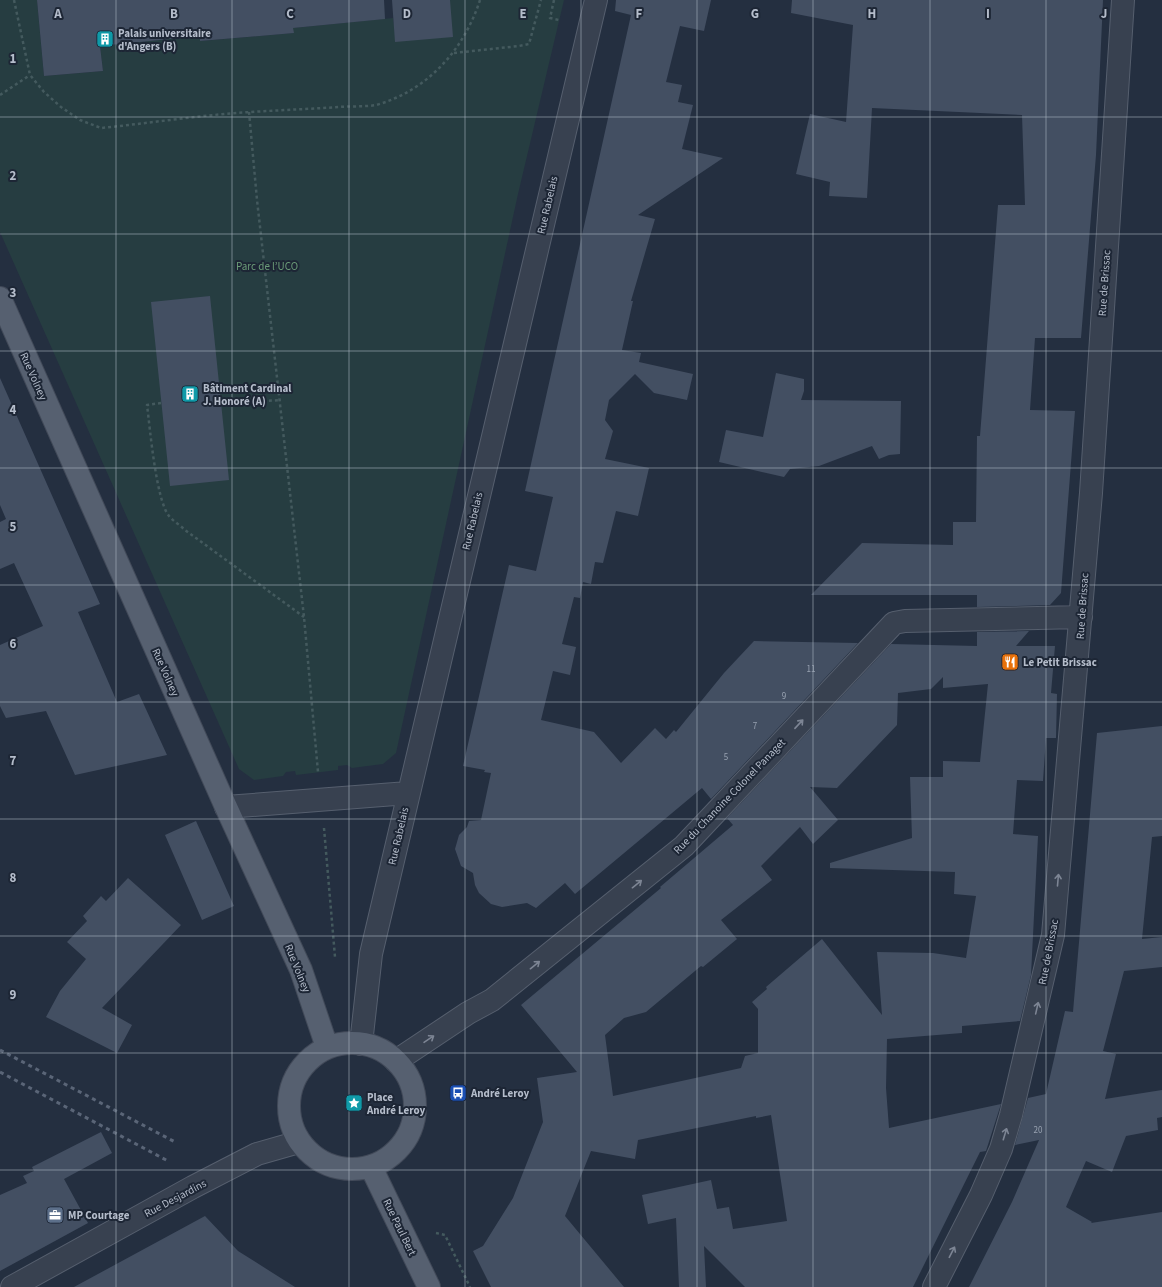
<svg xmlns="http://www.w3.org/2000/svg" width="1162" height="1287" viewBox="0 0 1162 1287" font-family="'Source Sans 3',sans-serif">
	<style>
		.green { fill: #263d41 }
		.building { fill: #434f62; fill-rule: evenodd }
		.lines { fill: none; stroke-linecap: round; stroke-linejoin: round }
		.minor-casing { stroke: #565f6e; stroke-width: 24 }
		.major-casing { stroke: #424a59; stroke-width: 24 }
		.path { stroke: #445a5e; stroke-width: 2.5; stroke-dasharray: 3 3; stroke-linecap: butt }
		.minor { stroke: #384150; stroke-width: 22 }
		.major { stroke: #566070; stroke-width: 22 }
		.rail { stroke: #5a6577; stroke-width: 3; stroke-dasharray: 4 4; stroke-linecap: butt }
		.oneway { stroke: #7d8594 }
		.grid { fill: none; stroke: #b5bdcb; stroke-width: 1; stroke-opacity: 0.55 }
		.labels { text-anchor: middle; stroke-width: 4; stroke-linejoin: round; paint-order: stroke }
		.number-label { font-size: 9px; fill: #98a2b1 }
		.poi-label { font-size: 11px; font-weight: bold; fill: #b5bdcb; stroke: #1d2635; text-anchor: start }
		.street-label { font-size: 11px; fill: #b5bdcb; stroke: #1d2635 }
		.park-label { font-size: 11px; fill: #6b9c78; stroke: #1d2635 }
		.grid-label { font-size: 13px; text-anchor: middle; font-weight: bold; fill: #b5bdcb; stroke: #1d2635; stroke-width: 4; stroke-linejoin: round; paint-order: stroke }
	</style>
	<rect width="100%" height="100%" fill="#242f40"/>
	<path class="green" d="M0,0h37l7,76 59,-5 -3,-25 100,-10 1,5 92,-8v-5l100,-10 3,23 54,-41h114l-46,194 -122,559 -13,11 -31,4 -5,-3 -9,1v4l-42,5 -1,-4 -9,1 -3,4 -29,4 -15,-11 -239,-537z"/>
	<path class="building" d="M37,0h347l1,19 -92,9 1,5 -94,8v-5l-100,10 3,25 -59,5z
		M392,0h58l3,37 -58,5z
		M616,0h95l-7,31 -24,-5 -14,56 16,3 -4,17 15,3 -11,44 41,9 -85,57 17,4 -24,82h2l-11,49 19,3 -2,9 54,12 -6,26 -33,-7 -19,-19 -26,26 -4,20 8,11 -8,28 44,9 -11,48 -22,-5 -13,52 -8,-1 -4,22 -8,-2 -3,16 -6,-1 -12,47 14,3 -6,28 -17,-4 -12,49 53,12 27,31 34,-35 11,11 8,-9 2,2 48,-59 30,-32 104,2 -147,156 -9,-11 -127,106 -10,-11 -29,25 -9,-5 -25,4 -11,-3 -12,-11 -4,-8 -2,-12 -12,-7 -6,-17 4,-14 8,-8 2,-6 12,-1 10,-47 -7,-1 1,-2 -22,-4 46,-201 27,6 17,-74 -28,-6 106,-476 -16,-4z
		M792,0h311l-7,155 -15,183h-46l-5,72 45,1 -14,182 -11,12 -73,2v-12h-166l51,-52 91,2v-23h23l1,-86h3l18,-231h27l-3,-90 -150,-7 -5,90 -38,-2 1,-14 -34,-8 14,-60 36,8 7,-97 -62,-12z
		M210,296l19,184 -59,6 -19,-184z
		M776,373l28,6v12l-3,9 100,1 -1,53 -11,1 -10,4 -7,-13 -53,20 -29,3 -6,8 -65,-15 7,-32 37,7z
		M0,378l100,226 -22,8 39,90 22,-8 28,61 -92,20 -29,-64 -40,7 -6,-12v-61l43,-19 -29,-63 -14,6v-47l6,-3 -6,-14z
		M1029,631l-13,15h39l-4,47 6,1 -1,44h-10l-3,43 -26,-1 -4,54 25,2 -7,139 -11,46 -58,5v7l-75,6 -1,49 3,40 112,-24 -15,47 -6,1 -67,135h-168l-41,-41 2,41h-27l-3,-69 -28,6 -6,-29 69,-15 6,29 12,-2 4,22 54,-8 -16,-106 -15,3v-2l-118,24 -3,19 -44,-8 -26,65 59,71h-133l-18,-36 10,-5 30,-48 30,-76 -6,-44 40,-6 -56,-67 140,-117 -1,-1 73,-62 -6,-7 164,-174 86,2v-14zM943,677v11l45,-4 -8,78 -37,-1v16h-33l2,61 -82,25v5l125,4 -1,22 22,2 -10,62 -33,-5 -56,-1 5,63 -60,-76 -56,48 1,2 -15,13 6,7v44l-13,3 -4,12 -128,28 -8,-61 19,-17 22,-6 55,-46 2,1 34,-28 -16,-19 51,-40 -11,-14 39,-39 13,17 25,-24 -28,-33 27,1 60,-63 1,-32 33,-4z
		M1162,726v110l-10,1 -10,102 20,-2v30l-38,4 -21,80 13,3 -11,45 57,-9v27l-5,1 1,12 -32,6 -14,36 -26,-11 -20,46 26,15 -1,1 71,-11v75h-193l43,-85 27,-62 -24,5 13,-47 18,-4 19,-83 8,1 24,-279z
		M196,821l38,85 -32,14 -37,-85z
		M128,878l53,47 -79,83 30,17 -15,28 -71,-36 14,-26 26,-32 -19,-17 20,-21 -4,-5 18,-20 5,5z
		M101,1132l11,21 -48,26 24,44 -88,48v-76l27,-12 -4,-7 11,-5 -2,-4z
		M205,1216l33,35 57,36h-221z"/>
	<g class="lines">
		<defs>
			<path id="minor" d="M226,807l182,-14
				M361,1044l10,-90 225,-954
				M396,1061l72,-48 24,-13 192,-154 210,-223 11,-2 176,-4
				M12,1287l181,-100 64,-33 42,-12
				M934,1287l47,-92 20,-46 10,-34 42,-180 38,-442 32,-493"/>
			<path id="major" d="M0,298l226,509 75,163 26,77
				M289 1106a63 63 0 1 1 126 0a63 63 0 1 1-126 0Z
				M371,1167l58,120"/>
		</defs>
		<use href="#minor" class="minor-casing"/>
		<use href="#major" class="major-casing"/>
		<path class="path" d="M14,0l16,75 14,17 17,15 19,13 21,8c50,-5 100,-13 150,-16 30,-2 59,-3 88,-5 12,-1 25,0 37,-2 51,-14 88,-55 104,-105
			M554,0l-4,18 9,2
			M454,53l65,-7 10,-2 12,-44
			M0,95l30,-20
			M249,112l8,88 47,417 14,155
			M161,403l-14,2c3,23 9,95 22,111 4,5 11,9 16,14l119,87
			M221,404l60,-4
			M324,828l11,129
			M436,1233l9,2 25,52"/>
		<use href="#minor" class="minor"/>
		<use href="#major" class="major"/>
		<path class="rail" d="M0,1050l177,93
			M0,1072l168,89"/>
	</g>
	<defs><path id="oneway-shaft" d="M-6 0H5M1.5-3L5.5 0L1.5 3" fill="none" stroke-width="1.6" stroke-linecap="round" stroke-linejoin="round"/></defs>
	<g class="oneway">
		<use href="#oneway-shaft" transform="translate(799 724) rotate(-47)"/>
		<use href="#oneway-shaft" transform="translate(1058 880) rotate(-85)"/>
		<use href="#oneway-shaft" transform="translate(637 884) rotate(-39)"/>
		<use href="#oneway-shaft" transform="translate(535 965) rotate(-39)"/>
		<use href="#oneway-shaft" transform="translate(1037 1008) rotate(-77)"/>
		<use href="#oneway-shaft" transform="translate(429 1039) rotate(-34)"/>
		<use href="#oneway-shaft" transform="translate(1005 1134) rotate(-73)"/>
		<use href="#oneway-shaft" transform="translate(952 1252) rotate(-63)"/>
	</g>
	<path class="grid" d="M116,0v1287M232,0v1287M349,0v1287M465,0v1287M581,0v1287M697,0v1287M813,0v1287M930,0v1287M1046,0v1287M0,117h1162M0,234h1162M0,351h1162M0,468h1162M0,585h1162M0,702h1162M0,819h1162M0,936h1162M0,1053h1162M0,1170h1162"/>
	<defs>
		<symbol id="building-square" viewBox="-11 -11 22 22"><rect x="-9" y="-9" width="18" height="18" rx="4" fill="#0f9aa8" stroke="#1d2635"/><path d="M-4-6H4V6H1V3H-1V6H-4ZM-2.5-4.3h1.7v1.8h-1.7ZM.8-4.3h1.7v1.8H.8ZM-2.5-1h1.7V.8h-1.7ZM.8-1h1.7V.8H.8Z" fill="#fff"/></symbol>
		<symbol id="restaurant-square" viewBox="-11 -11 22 22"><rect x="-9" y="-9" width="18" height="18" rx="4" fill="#e8710a" stroke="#1d2635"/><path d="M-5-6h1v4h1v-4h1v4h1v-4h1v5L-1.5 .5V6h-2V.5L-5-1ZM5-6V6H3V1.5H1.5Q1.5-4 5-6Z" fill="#fff"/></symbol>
		<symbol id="bus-square" viewBox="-11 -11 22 22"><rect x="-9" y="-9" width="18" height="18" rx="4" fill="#1a4fb4" stroke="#1d2635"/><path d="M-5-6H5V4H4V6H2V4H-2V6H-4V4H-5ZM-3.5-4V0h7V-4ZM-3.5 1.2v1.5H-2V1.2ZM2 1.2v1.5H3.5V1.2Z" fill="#fff"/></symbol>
		<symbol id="sight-square" viewBox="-11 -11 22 22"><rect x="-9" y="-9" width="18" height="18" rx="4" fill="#0f9aa8" stroke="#1d2635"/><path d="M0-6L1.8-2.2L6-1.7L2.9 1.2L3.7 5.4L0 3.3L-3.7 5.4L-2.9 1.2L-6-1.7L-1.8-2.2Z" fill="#fff"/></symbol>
		<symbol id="office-square" viewBox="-11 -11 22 22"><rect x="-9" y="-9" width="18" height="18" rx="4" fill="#5c6f8a" stroke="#1d2635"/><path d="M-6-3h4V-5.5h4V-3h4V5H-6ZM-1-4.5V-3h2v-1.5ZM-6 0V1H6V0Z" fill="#fff"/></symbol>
	</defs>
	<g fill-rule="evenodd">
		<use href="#building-square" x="95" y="29" width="20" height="20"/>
		<use href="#building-square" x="180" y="384" width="20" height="20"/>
		<use href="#restaurant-square" x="1000" y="652" width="20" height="20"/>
		<use href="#bus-square" x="448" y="1083" width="20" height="20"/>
		<use href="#sight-square" x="344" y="1093" width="20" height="20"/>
		<use href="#office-square" x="45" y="1205" width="20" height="20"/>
	</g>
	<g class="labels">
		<g class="number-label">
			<text x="811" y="672">11</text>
			<text x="784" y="699">9</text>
			<text x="755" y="729">7</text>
			<text x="726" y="760">5</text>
			<text x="1038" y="1133">20</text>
		</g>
		<g class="poi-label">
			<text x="118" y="37">Palais universitaire<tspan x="118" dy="13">d'Angers (B)</tspan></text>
			<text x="203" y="392">Bâtiment Cardinal<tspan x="203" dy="13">J. Honoré (A)</tspan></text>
			<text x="1023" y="666">Le Petit Brissac</text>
			<text x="471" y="1097">André Leroy</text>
			<text x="367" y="1101">Place<tspan x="367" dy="13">André Leroy</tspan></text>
			<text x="68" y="1219">MP Courtage</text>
		</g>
		<g class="street-label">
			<text transform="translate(547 205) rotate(-77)" y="4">Rue Rabelais</text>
			<text transform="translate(1104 283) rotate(-86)" y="4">Rue de Brissac</text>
			<text transform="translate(34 376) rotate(66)" y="4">Rue Volney</text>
			<text transform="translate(472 521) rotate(-77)" y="4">Rue Rabelais</text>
			<text transform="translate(1082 606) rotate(-86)" y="4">Rue de Brissac</text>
			<text transform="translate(166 672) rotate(66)" y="4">Rue Volney</text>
			<text transform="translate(729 796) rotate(-46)" y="4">Rue du Chanoine Colonel Panaget</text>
			<text transform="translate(398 836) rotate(-77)" y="4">Rue Rabelais</text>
			<text transform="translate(1048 952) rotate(-79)" y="4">Rue de Brissac</text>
			<text transform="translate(298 968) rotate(68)" y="4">Rue Volney</text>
			<text transform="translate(175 1198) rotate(-28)" y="4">Rue Desjardins</text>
			<text transform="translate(400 1227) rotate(64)" y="4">Rue Paul Bert</text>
		</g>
		<g class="park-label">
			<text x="267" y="270">Parc de l’UCO</text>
		</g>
	</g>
	<g class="grid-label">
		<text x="58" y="18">A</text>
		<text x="174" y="18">B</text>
		<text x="290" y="18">C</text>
		<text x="407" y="18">D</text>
		<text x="523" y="18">E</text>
		<text x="639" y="18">F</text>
		<text x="755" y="18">G</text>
		<text x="872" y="18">H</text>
		<text x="988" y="18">I</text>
		<text x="1104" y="18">J</text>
		<text x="13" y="63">1</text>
		<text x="13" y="180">2</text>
		<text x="13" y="297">3</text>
		<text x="13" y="414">4</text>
		<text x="13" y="531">5</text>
		<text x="13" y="648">6</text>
		<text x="13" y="765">7</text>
		<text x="13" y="882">8</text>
		<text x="13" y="999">9</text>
	</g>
</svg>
